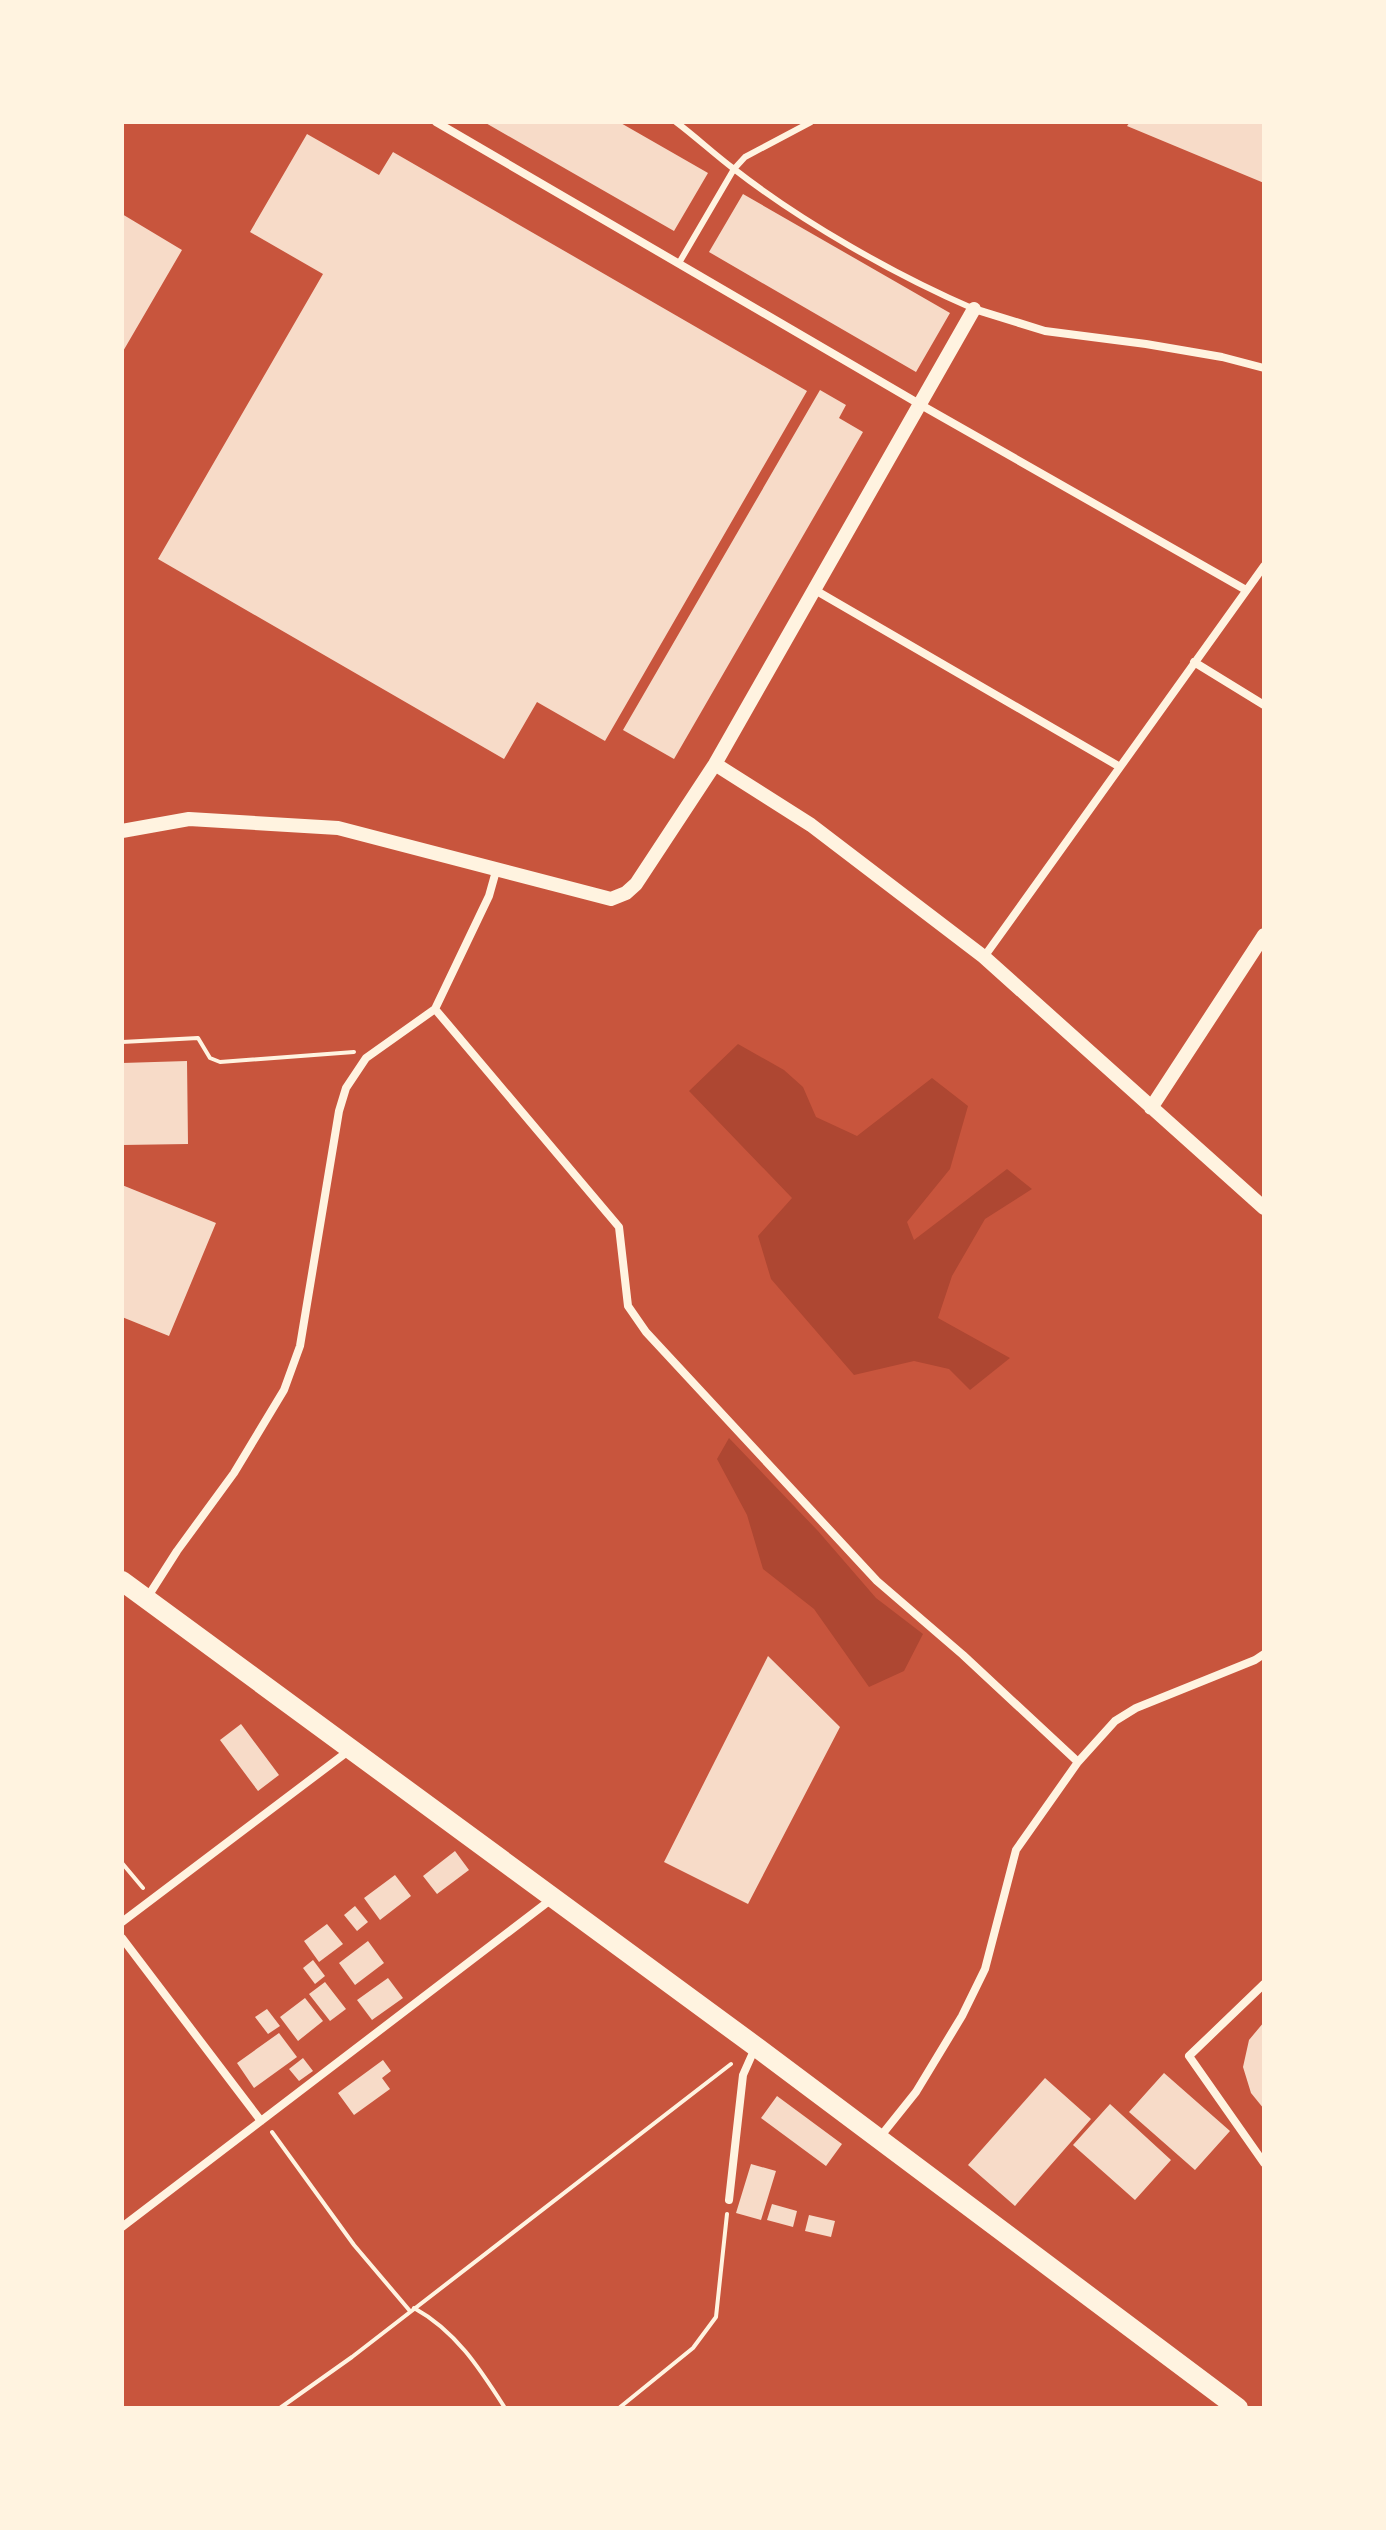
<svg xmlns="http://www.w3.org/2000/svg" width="1386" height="2530" viewBox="0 0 1386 2530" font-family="Roboto,sans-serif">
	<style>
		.green { fill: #ae4732 }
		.building { fill: #f7dbc8 }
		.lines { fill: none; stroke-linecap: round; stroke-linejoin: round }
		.path { stroke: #fff3e0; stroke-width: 4 }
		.service { stroke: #fff3e0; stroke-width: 6 }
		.minor { stroke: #fff3e0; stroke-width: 8 }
		.tertiary { stroke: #fff3e0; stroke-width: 14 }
		.primary { stroke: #fff3e0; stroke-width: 20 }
	</style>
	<rect width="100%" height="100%" fill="#c8553d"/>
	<path class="green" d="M738,1044l46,26 19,17 13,30 41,19 75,-58 36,28 -18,63 -43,53 7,18 93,-71 25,20 -47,30 -33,57 -14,42 72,40 -40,32 -21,-21 -35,-8 -60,14 -83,-96 -13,-43 34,-38 -103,-107z
		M729,1438l89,93 58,67 47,36 -19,37 -35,16 -55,-78 -51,-40 -16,-54 -30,-56z"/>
	<path class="building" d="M484,122h135l89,51 -34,58z
		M1130,122h134v61l-137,-57z
		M307,134l72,41 14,-23 414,239 -202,350 -68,-39 -33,57 -346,-200 165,-285 -73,-42z
		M743,194l207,119 -34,59 -207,-120z
		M122,214l60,36 -60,103z
		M820,390l26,15 -7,13 24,14 -189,327 -51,-29z
		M187,1061l1,83 -66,1v-82z
		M122,1185l94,38 -47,113 -47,-19z
		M768,1656l72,71 -92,177 -84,-42z
		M241,1724l38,51 -21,16 -38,-51z
		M455,1851l14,19 -32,24 -14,-18z
		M395,1875l16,21 -31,24 -16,-22z
		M355,1906l13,16 -11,9 -13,-16z
		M327,1924l16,20 -24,18 -15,-21z
		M368,1941l16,22 -29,22 -16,-22z
		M313,1960l12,16 -10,8 -12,-16z
		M388,1978l15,20 -31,22 -15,-20z
		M325,1982l21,27 -16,12 -21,-27z
		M305,1998l18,23 -25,20 -18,-24z
		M267,2009l13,17 -12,8 -13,-17z
		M1264,2022v87l-13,-16 -8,-26 6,-27z
		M279,2033l18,24 -43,31 -17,-25z
		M303,2058l10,13 -14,10 -10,-12z
		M383,2060l8,11 -9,7 8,11 -36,26 -16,-22z
		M1164,2073l66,58 -35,39 -66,-58z
		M1045,2078l46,41 -76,87 -47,-41z
		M777,2096l65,48 -16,22 -65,-48z
		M1110,2104l61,56 -36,40 -62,-55z
		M751,2164l25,7 -15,49 -25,-7z
		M772,2204l25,7 -4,16 -26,-7z
		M809,2215l26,6 -4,16 -26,-6z"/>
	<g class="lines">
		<path class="path" d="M122,1042l76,-4 12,20 10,4 134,-10
			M122,1863l21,25
			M272,2132l82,113 56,66
			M414,2308c42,23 66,61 91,100
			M280,2408l72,-51 379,-293
			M619,2408l74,-60 23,-31 11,-103"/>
		<path class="service" d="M676,122c20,15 38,32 58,47 68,53 161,106 240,140
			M679,263l55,-94 11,-12 66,-35"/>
		<path class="minor" d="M436,122l485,283 325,185
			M974,309l71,22 101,13 76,13 42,11
			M815,590l305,177
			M1194,662l70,43
			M984,957l280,-391
			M435,1009l184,218 9,79 18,26 231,249 86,74 115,107
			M147,1598l30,-47 57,-78 50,-83 16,-44 39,-235 7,-23 20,-30 69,-49 54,-113 7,-25
			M122,1922l229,-173
			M122,1938l139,183
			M1264,1984l-75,72 75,107
			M880,2137l36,-45 46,-76 23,-47 31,-119 62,-88 37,-41 21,-13 119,-48 9,-6
			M729,2200l14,-125 12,-27
			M122,2227l431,-329"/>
		<path class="tertiary" d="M715,764l96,61 173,132 280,251
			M122,831l67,-12 149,9 273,71 15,-6 10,-9 79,-120 259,-455
			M1151,1108l113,-173"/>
		<path class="primary" d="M122,1581l633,465 483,362"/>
	</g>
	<rect width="1386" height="2530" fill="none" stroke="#fff3e0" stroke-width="248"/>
</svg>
